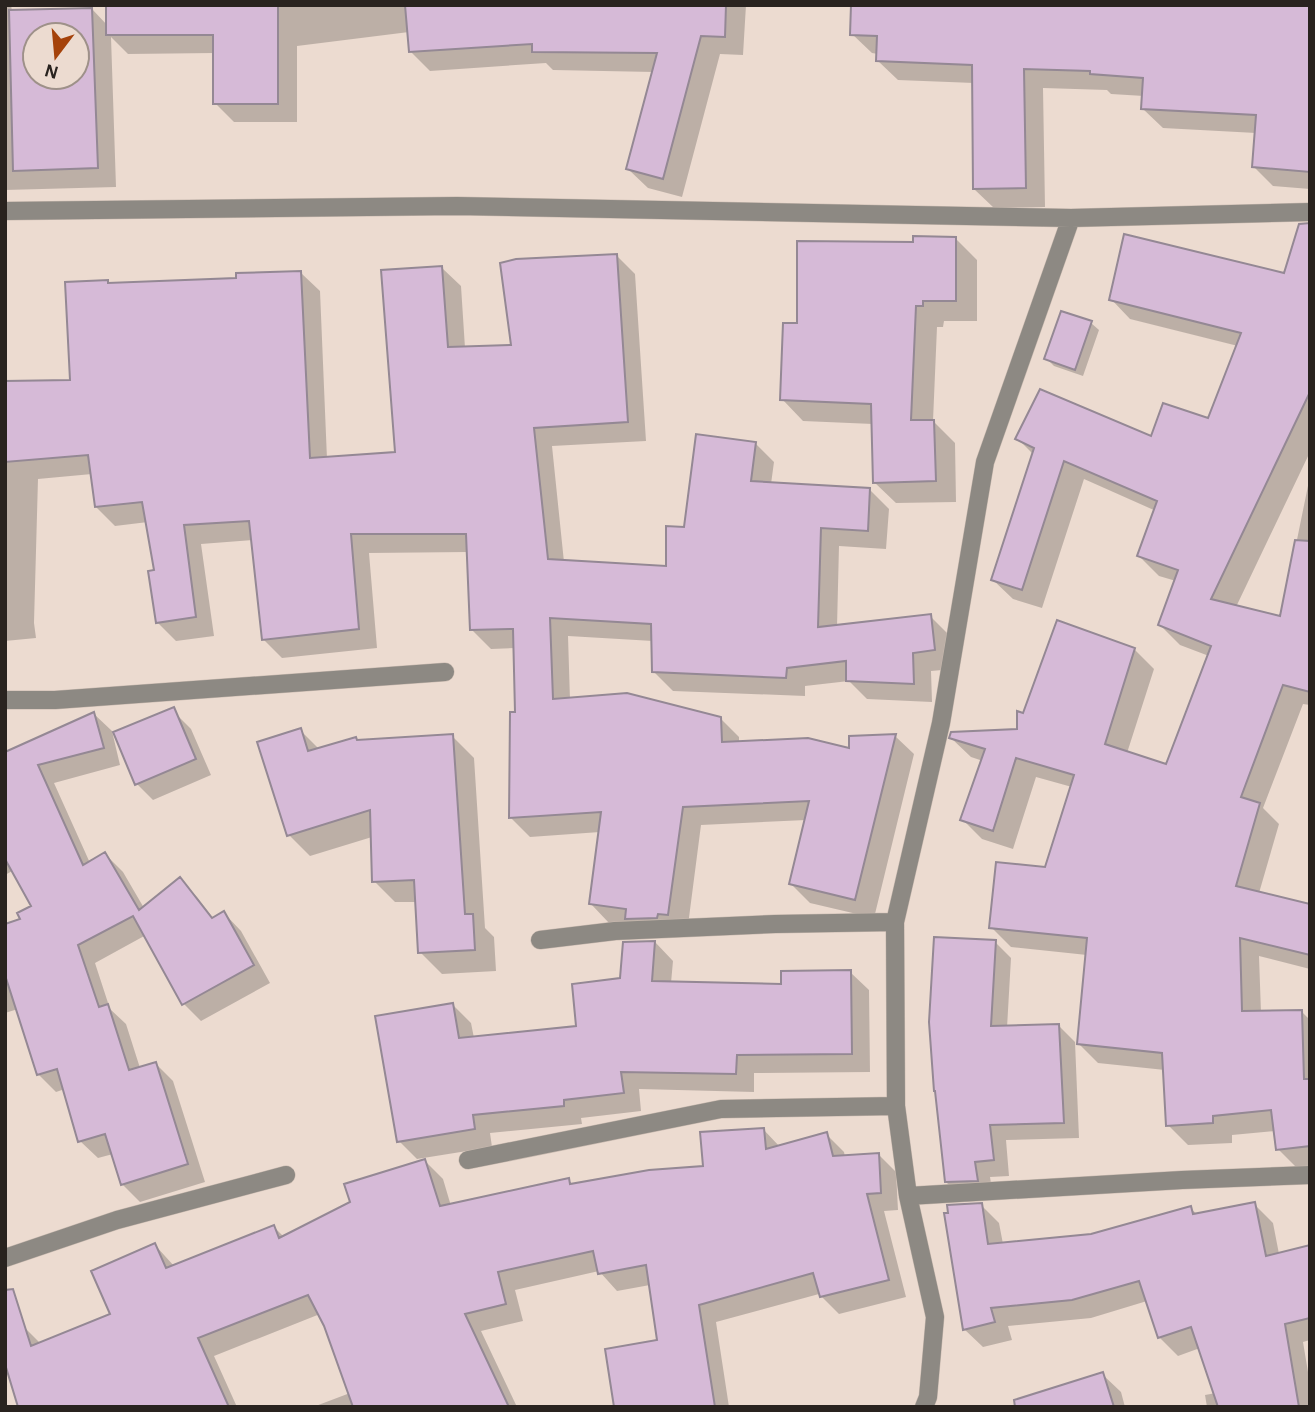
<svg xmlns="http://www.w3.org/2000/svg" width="1315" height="1412" viewBox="0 0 1315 1412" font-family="'Alegreya Sans',sans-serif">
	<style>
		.shadow { fill: #0003; fill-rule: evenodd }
		.building { fill: #d6bad7; stroke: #948894; stroke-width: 2; fill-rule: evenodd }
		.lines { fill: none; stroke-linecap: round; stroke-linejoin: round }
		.minor-casing { stroke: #c9bab0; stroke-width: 19 }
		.minor { stroke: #8d8983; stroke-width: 18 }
	</style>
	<rect width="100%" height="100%" fill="#ecdbd0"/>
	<path class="shadow" d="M5,5h6l1,6 80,-2 16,17v-21h638l-3,50 -23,-1 -38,143 -34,-9 -20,-19 26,-97 -101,-2 -7,-7 -116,8 -19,-19 -2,-20 -112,14v76h-63l-19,-19v-50l-87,1 -17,-17 5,150 -111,3zM35,35h42v42h-42z
		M1310,5v184l-37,-3 -20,-20 3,-33 -93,-5 -20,-19 1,-13 -33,-2 -4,-4 -64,-2 2,119 -51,1 -20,-19v-106l-76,-3 -20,-19v-7l-6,-1 -20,-19z
		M1310,224v228l-74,155 45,11 29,-142v229l-7,-1 -40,104 16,16 -20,69 51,13v63l-51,-13 2,57 41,-1 8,8v148l-12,1 -20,-20 -3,-18 -43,4v8l-44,2 -20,-20 -3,-55 -67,-7 -19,-19 8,-89 -76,-8 -20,-20 55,-58 26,-82 -36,-10 -23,72 -31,-10 -20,-20 21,-58 -12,-4 -20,-19 68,-8 5,-15 110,-66 20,20 -27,84 41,13 41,-110 -29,-11 -20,-20 16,-44 -17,-5 -20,-20 17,-45 -72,-32 -42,129 -29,-9 -20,-19 41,-125 -17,-17 135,1 57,-19 29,-74 -108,-27 -19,-20 174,-23z
		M955,238l22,22v61h-33l-1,6h-6l-4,94 22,22 1,59 -60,1 -22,-21 -1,-58 -70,-3 -21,-22 17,-74 116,-82z
		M616,255l19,19 11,167 -94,5 12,116 103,6 18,-39 70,-86 19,19 -3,22 99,6 19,19 -3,40 -47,-3 -2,81 93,-11 19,19 4,34 -22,2 1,31 -65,-3 -18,-18 -44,5v10l-132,-5 -19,-19 -1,-31 -85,-5 2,64 150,18 19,19v6l112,7 44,-14 19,18 -40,164 -64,-15 -19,-19 15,-64 -105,5 -14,108 -78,-10 -18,-19 9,-72 -70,5 -19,-19 6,-104 -2,-66 -24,1 -19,-19 -4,-78 -99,1 8,95 -95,10 -19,-19 -10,-99 -52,4 13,92 -38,5 -19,-19 -1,-51 -8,-49 -33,4 -19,-19 -4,-33 -54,5 -4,144 2,15 -31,3v-258l67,-2 35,-99 3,3 128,-6 63,-6 19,18 7,168 69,-6 46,-185 19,18 4,62 48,-1z
		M1091,323l8,7 -16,46 -29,-10 -8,-8z
		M175,713l16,16 20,46 -58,25 -16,-16z
		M94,714l18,17 8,34 -66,18 36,80 15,-9 18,18 21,36 35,-28 18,17 17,22 10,-6 17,18 29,52 -69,38 -17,-17 -38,-69 -51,28 15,46 16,15 14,44 16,-4 17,17 32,101 -65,20 -18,-18 -9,-30 -15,4 -18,-17 -15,-52 -9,3 -18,-18 -20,-65 -13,4v-87l18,-6 11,-14 -20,-36 -9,5v-121z
		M300,730l19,19 39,-7 94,-6 22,22 11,170 9,9 2,34 -54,3 -22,-22 -3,-50h-22l-21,-21 -2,-44 -62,19 -21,-21z
		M655,942l18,19 -2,22 112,2 67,-13 19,18 1,82 -116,1v19l-115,-3 2,22 -60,7 1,6 -92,9 2,14 -75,12 -18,-18 54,-136 18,18 3,15 104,-11z
		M995,942l16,16 -4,70 52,-2 16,16 4,96 -73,2 3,36 -19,1 3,19 -31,2 -16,-16z
		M763,1129l17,18 46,-13 18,18 1,5 33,-3 18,18 2,38 -14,1 22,86 -67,17 -20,-20 -103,28 13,85h-113l43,-65 -9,-57 -33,6 -18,-20 -84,19 8,31 -42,10 36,76h-204l37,-14 -30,-79 -106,42 23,51h-217l3,-81 18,18 72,-29 42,-70 19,21 100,-39 10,10 68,-34 73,-42 18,18 8,27 117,-26 5,5 132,-17z
		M1254,1204l19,19 6,31 31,-7v93l-7,2 7,42v23h-103l-2,-12 11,-2 -16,-45 -22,8 -19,-19 -12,-36 -56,17 -83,8 4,14 -29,7 -19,-18 17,-124 18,18 4,21 88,-8 99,-28 8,7z
		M1102,1374l19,18 4,15h-101z"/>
	<path class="building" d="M106,5h172v99h-65v-69h-107z
		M405,5h321l-1,32 -24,-1 -38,143 -37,-10 31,-116 -125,-1v-8l-123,8z
		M851,5h459v167l-58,-5 4,-52 -115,-6 2,-31 -53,-4v-3l-66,-2 2,119 -53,1 -1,-124 -96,-4 1,-25 -27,-1z
		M92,8l6,160 -85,3 -4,-161zM35,35h42v42h-42z
		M1310,223v169l-99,207 69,17 15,-76 15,1v151l-27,-7 -42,112 19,6 -24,83 74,18v51l-70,-17 2,73 60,-1 2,69h6v67l-34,4 -5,-40 -58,6v7l-47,3 -4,-73 -85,-9 10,-106 -98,-10 7,-66 49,5 29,-92 -58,-17 -23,73 -33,-11 25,-71 -36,-11 2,-6 66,-3v-18l6,2 34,-93 78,28 -30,96 61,20 45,-118 -53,-21 20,-55 -41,-14 20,-55 -93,-40 -42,129 -31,-10 43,-132 -19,-9 25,-50 111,47 12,-33 45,15 33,-85 -132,-33 15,-66 160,39 15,-49z
		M913,236l43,1v64h-33v5h-7l-5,114h23l2,61 -63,2 -2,-79 -91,-4 3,-77h14v-82l116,1z
		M617,254l11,168 -94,6 14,131 118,7v-40l18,1 12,-93 60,8 -5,39 119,7 -2,43 -47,-3 -3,99 113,-13 4,36 -22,3 1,31 -68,-3v-20l-59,7 -1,10 -134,-6 -1,-48 -101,-6 3,81 74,-6 94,24 1,25 86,-4 41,10v-12l47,-2 -41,166 -66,-16 20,-83 -126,6 -15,108 -10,-1 -1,4 -32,1 1,-10 -37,-5 12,-92 -92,6 1,-106h5l-2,-83 -43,1 -4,-96h-115l8,95 -97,11 -13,-119 -65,4 12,92 -40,6 -8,-52 6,-1 -12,-68 -47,5 -7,-52 -83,7v-81l65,-1 -5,-98 43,-2v3l128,-5v-5l65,-2 9,187 85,-6 -14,-182 61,-4 6,81 63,-2 -11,-82 16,-4z
		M1061,311l31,10 -17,49 -31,-11z
		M174,707l22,52 -61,26 -22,-53z
		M94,712l10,36 -66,17 45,100 22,-13 34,58 41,-33 32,41 12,-7 30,54 -72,40 -49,-89 -55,29 21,62 9,-3 21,66 27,-8 32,102 -67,21 -16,-51 -27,8 -21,-73 -20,6 -32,-100v-51l15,-5 -3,-6 14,-7 -26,-47v-107z
		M301,728l7,23 48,-14 1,3 96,-6 12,180h8l2,36 -57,3 -4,-73 -42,2 -2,-72 -83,26 -30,-94z
		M934,937l62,3 -5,86 68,-2 5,99 -74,2 4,35 -19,2 3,19 -33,1 -10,-91h-1l-5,-69z
		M655,941l-3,40 129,3v-13l70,-1 1,84 -115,1 -1,19 -115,-2 3,21 -60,7v6l-91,9 2,14 -78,13 -22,-126 78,-13 6,35 117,-12 -4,-42 48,-6 3,-36z
		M764,1128l2,21 61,-17 6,24 46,-3 2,40 -14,1 22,86 -69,17 -7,-24 -114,32 16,102h-101l-9,-58 52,-9 -11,-75 -48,9 -5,-23 -95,21 8,32 -41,10 44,93h-156l-29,-81 -16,-31 -110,43 31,69h-211l-13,-43v-74l8,-1 18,57 79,-32 -19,-43 64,-28 11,25 108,-43 5,13 71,-36 -6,-18 81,-25 15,47 129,-28 1,6 79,-14 54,-4 -3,-34z
		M1255,1202l11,54 44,-11v73l-25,6 14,83h-81l-27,-80 -33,11 -19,-57 -67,19 -81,8 4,14 -32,8 -19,-117h4l-1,-8 35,-2 6,41 103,-10 100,-28 2,8z
		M1103,1372l11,35h-99l-1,-7z"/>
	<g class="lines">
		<defs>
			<path id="minor" d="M5,211l452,-5 614,12 239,-6
				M5,700h50l390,-28
				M540,940l75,-9 160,-7 120,-2
				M468,1160l253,-51 175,-3
				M908,1196l274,-16 128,-5
				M5,1258l112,-38 169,-45
				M924,1407l4,-10 7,-80 -27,-121 -12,-90 -1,-184 46,-199 44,-261 86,-244"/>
		</defs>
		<use href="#minor" class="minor-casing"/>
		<use href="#minor" class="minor"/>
	</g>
	<rect width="1315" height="1412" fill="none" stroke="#29231f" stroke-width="14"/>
	<g transform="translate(56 56) rotate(196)"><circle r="33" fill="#ecdbd0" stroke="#9e9189" stroke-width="2"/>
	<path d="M0-5L12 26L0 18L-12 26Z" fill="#a5420a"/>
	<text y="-10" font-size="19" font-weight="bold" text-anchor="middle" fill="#29231f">N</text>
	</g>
</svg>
